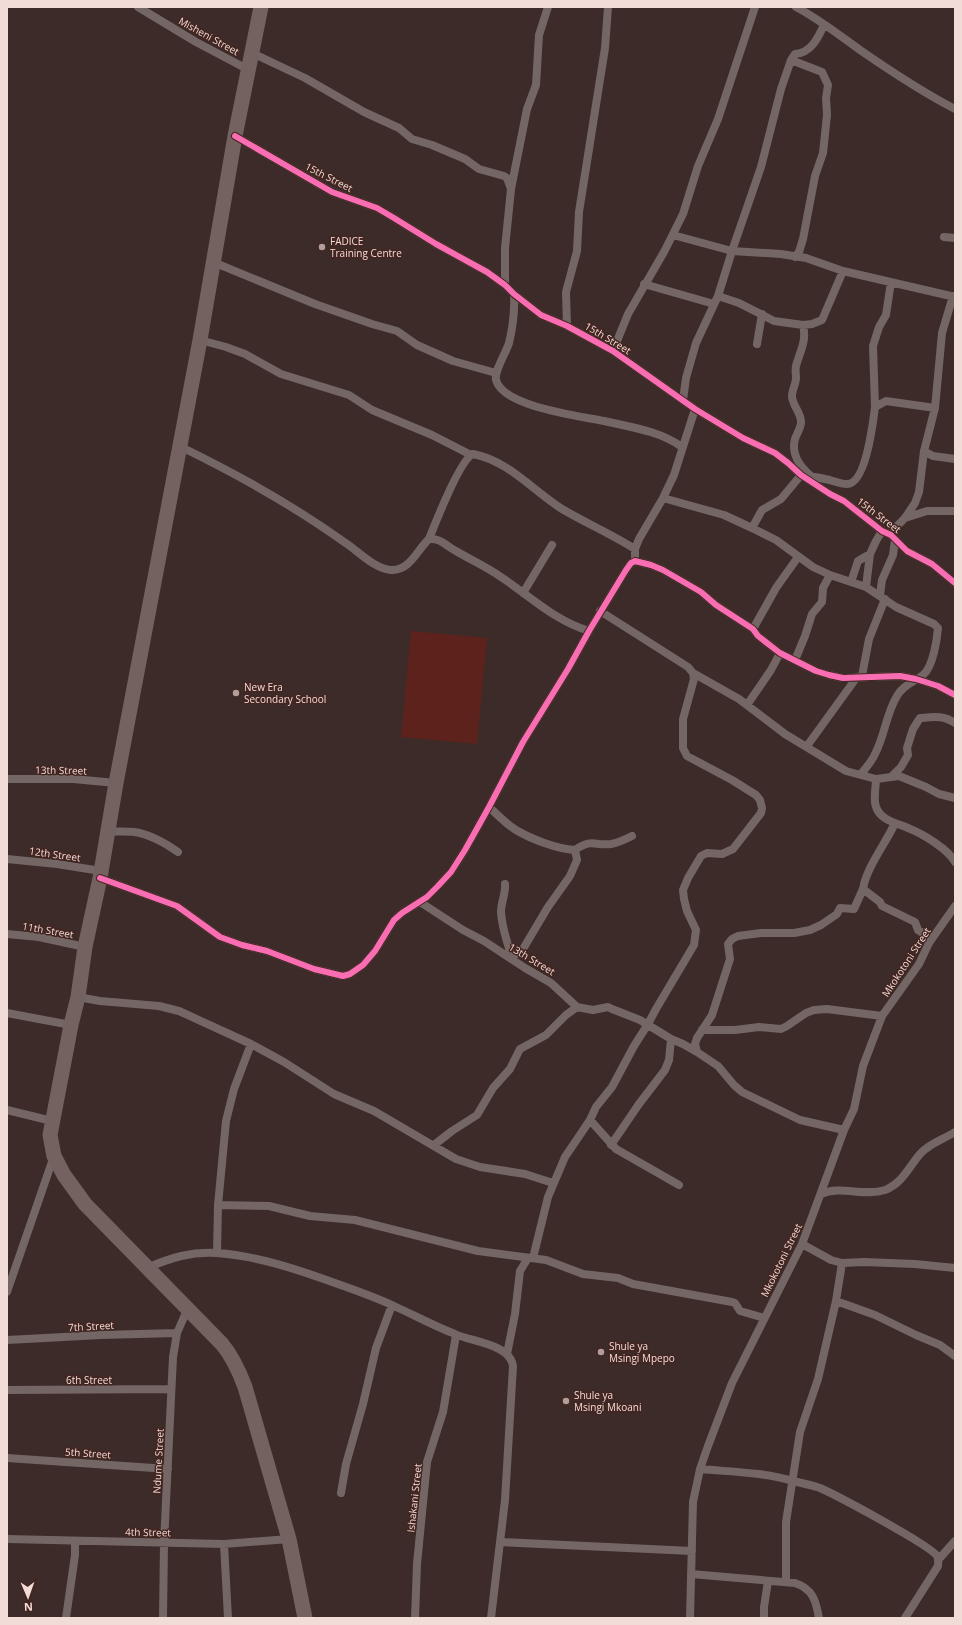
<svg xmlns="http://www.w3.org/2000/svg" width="962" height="1625" viewBox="0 0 962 1625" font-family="'Open Sans',sans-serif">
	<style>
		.green { fill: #5d221c }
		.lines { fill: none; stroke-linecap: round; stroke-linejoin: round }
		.street { stroke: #746664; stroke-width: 8 }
		.highway { stroke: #73625f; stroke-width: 15 }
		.cycleway-casing { stroke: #442520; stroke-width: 8 }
		.cycleway { stroke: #f96db3; stroke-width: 6 }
		.poi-dot { fill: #b29e9a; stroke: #442520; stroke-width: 1.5 }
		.labels { text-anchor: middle; stroke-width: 3; stroke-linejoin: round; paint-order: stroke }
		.street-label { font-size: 10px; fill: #f1dcd8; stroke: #442520 }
		.poi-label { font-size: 10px; fill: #f1dcd8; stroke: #442520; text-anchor: start }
	</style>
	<rect width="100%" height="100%" fill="#3c2b28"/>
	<path class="green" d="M411,631l76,7 -10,106 -76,-7z"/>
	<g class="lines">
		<path class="street" d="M138,7l58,35 53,28
			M796,7c23,12 43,28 64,43 29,20 64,43 95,59
			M252,53l53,25 59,34 35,16 13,11 20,6 33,14 14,10 25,7 3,2 4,11
			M791,60l31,12 6,13 -2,13 1,17 -4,38 -8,23 -12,63 -4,13 -4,5
			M235,136l97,56 45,16 17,10 42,26 51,28 18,13 9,9 27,21 26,11 46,25 82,58 48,29 32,15 13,10 13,12 29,19 14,7 38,30 9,4 16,16 25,13 23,19
			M673,235l59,16 49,3 25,4 37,13 112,26
			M944,237l11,1
			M213,262l102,42 57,20 25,7 20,14 36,16 43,12
			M644,284l70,20
			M505,285v-37l6,-59 16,-80 9,-24 3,-50 9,-28
			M514,294c1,17 -1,32 -5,49 -3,10 -15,28 -13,37 7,27 84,36 108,41 26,6 56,10 78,26
			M718,296l21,7 35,18 29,4 9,-1 10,-4 21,-49
			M803,325c4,16 -3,26 -7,41 -1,4 0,8 0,12 0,6 -4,12 -4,18 0,9 9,16 9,26 0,6 -4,11 -6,17 -4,15 5,28 16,37
			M567,326l-1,-34 11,-41 2,-39 26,-164 3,-41
			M200,340l26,7 19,7 36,20 68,21 23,15 60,25 39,20
			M757,344l5,-30
			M613,351l15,-37 36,-62 19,-38 15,-48 20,-47 37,-112
			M683,400l3,-22 10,-35 22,-47 14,-45 29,-84 20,-78 10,-29 4,-6c16,-1 23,-16 29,-29
			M875,407l-2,-61 6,-19 7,-12 5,-33
			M179,446c58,28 115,60 168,98 12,8 28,25 44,26 19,1 26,-20 38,-31 12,-1 17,7 27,12 15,9 31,16 45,26 29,19 54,44 88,54
			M924,451l9,5 22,3
			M663,498l61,17 28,13 24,12 37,27 17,8 36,12 30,20 38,17 4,4c-1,12 -5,39 -15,47 -9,7 -20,10 -26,21 -11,18 -12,39 -22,58 -3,7 -9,14 -14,20
			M905,518l22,-7h28
			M752,528l10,-18 19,-11 20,-24c8,1 16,2 24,4 7,1 14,5 22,5 19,0 26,-62 28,-77l11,-6 49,7
			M891,535l7,-10 7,-7 10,-15 4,-11 5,-41 11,-43 7,-75 11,-37
			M429,539c6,-15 31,-80 44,-85 36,7 59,36 89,55 24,14 49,25 73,40
			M635,561v-12l4,-10 24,-41 11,-23 21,-66
			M851,582l7,-21 12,-7 6,-13 6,-10
			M866,587l4,-33
			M523,593l29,-48
			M880,595l2,-15 11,-25 2,-15
			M753,629l23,-41 22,-31
			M795,660l10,-24 7,-22 10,-12 1,-14 7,-13
			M693,673l46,26 46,35 61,37 30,8 23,-3 27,11 13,7 16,4
			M862,676l7,-37 16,-40
			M747,705l24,-35 9,-17
			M807,746l50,-69
			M892,776l9,-9 7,-12 -1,-7 6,-19 7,-11c13,-1 23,-3 35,5
			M7,779h66l43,4
			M876,779c0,8 -3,20 0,28 5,14 21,16 32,21 15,6 40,21 47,34
			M489,807c9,8 17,17 27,23 15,9 41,19 59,20 17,-12 19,-4 36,-6 7,-1 15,-5 21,-8
			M895,823c-9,20 -29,45 -32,66l17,13 2,4 33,16 3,8 8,5 3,8
			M108,831c9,1 18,0 26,1 16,2 31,11 44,20
			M7,859l50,5 44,7
			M100,878l77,28 43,31 22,8 25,6 47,18 29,7 7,-2 13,-9 12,-14 19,-31 8,-7 25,-16 11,-11 13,-14 14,-22 24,-43 34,-65 45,-73 21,-38 37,-61 5,-7 4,-2 16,4 12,5 38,22 15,13 37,24 5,7 22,17 36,18 13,4 14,3 57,-2 16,3 22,7 17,9
			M505,884c1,9 -4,18 -4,28 1,15 7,34 12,48
			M420,902l43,28 21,11 41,27 26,15 26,24 16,3 15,-3 4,2 28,11 31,19 12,5 14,8
			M7,934l32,3 46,10
			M512,957l11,-8 25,-42 22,-31 7,-16 -2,-10
			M78,997l22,4 59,5 20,5 72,33 33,18 50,32 40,17 82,48 24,8 45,7 28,9
			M7,1013l64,12
			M702,1030h33l24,-3 22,2 6,-3 19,-13 8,-3 13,-1 55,7
			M7,1110l45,11
			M590,1120l26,29 63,36
			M844,1130l-44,-10 -58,-28 -8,-7 -16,-19 -21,-14 -2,-8 2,-6 15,-23 18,-56 -2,-15 4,-5 6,-3 23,-3h33l16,-3 11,-5 16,-11 3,-6 14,1 9,-20
			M434,1145l18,-14 25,-16 16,-27 17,-19 10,-20 26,-14 20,-20 11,-8
			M611,1145l28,-41 26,-34 4,-10 2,-21
			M821,1194c20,-9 43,3 64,-4 18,-7 24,-24 36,-37 9,-10 23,-14 34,-21
			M218,1205l51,1 41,10 45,4 123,31 68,9 37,14 35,4 15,6 99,18 3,1 5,8 24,7
			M802,1244l29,16 11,3 22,-1 51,2 40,4
			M217,1253l1,-48 8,-84 8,-32 17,-45
			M533,1258l15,-61 17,-40 25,-37 6,-13 16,-20 22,-41 14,-22 8,-15 38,-64 2,-15 -9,-19 -3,-12 -1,-9 5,-12 13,-22 6,-3 15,1 11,-5 28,-36 1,-5 -2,-8 -4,-5 -24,-15 -45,-24 -4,-8v-29l11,-40 -1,-6 -5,-6 -88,-56
			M147,1268c23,-10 45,-17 70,-15 41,3 79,16 118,30 20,7 40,14 59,23 20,9 40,20 61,28 17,8 55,10 58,32l-8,134 -14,118
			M7,1292l47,-136
			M836,1301l39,14 41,20 24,10 15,11
			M7,1340l94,-5 76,-2
			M507,1354l8,-40 5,-43 8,-13
			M7,1390l164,-1
			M7,1458l161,11
			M700,1469c31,3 63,3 93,12 9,2 18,4 27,7 16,7 112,58 118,69 1,3 0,6 0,9l-33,52
			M341,1493l5,-29 17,-60 13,-56 16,-43
			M7,1539l217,5 65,-5
			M500,1542l192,9
			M224,1544l4,74
			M938,1560l17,-19
			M691,1574l104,9c18,6 21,18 24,35
			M786,1582v-60l14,-90 18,-53 18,-78 6,-38
			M66,1618l9,-63v-14
			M163,1618l1,-75 9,-186 4,-24 11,-25
			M415,1618l2,-54 10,-102 16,-50 13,-77
			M690,1618l3,-116 7,-33 8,-23 24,-63 70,-139 42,-114 10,-21 9,-43 19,-50 37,-52 10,-21 26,-37
			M764,1618v-11l4,-26"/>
		<path class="highway" d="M261,7l-26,129 -35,204 -84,443 -16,95 -15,69 -7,50 -7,28 -21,110 4,21 10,19 21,29 137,140c11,13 17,27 23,43l44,152 16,79"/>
		<defs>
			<path id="cycleway" d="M235,136l97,56 45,16 17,10 42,26 51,28 18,13 9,9 27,21 26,11 46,25 82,58 48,29 32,15 13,10 13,12 29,19 14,7 38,30 9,4 16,16 25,13 23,19
				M100,878l77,28 43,31 22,8 25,6 47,18 29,7 7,-2 13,-9 12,-14 19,-31 8,-7 25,-16 11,-11 13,-14 14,-22 24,-43 34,-65 45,-73 21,-38 37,-61 5,-7 4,-2 16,4 12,5 38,22 15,13 37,24 5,7 22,17 36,18 13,4 14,3 57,-2 16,3 22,7 17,9"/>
		</defs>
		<use href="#cycleway" class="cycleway-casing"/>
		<use href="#cycleway" class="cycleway"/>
	</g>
	<g class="poi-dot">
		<circle cx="322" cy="247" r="4"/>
		<circle cx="236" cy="693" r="4"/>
		<circle cx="601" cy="1352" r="4"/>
		<circle cx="566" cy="1401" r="4"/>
	</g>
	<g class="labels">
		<g class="street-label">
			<text transform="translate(209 36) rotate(29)" y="4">Misheni Street</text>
			<text transform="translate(329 177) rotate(27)" y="4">15th Street</text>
			<text transform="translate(608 338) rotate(31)" y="4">15th Street</text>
			<text transform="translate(879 515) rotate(37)" y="4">15th Street</text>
			<text transform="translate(61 770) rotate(1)" y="4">13th Street</text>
			<text transform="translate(55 854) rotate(8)" y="4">12th Street</text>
			<text transform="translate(48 930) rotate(10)" y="4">11th Street</text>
			<text transform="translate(532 959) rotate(31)" y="4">13th Street</text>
			<text transform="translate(906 962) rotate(-57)" y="4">Mkokotoni Street</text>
			<text transform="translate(781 1260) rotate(-64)" y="4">Mkokotoni Street</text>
			<text transform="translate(91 1326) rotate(-3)" y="4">7th Street</text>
			<text x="89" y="1384">6th Street</text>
			<text transform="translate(88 1453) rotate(4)" y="4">5th Street</text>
			<text transform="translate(158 1461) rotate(-87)" y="4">Ndume Street</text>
			<text transform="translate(414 1498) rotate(-84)" y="4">Ishakani Street</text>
			<text transform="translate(148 1532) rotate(1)" y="4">4th Street</text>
		</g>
		<g class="poi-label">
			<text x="330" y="245">FADICE<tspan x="330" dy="12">Training Centre</tspan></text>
			<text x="244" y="691">New Era<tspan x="244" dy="12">Secondary School</tspan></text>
			<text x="609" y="1350">Shule ya<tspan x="609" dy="12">Msingi Mpepo</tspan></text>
			<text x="574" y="1399">Shule ya<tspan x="574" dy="12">Msingi Mkoani</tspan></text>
		</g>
	</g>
	<rect width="962" height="1625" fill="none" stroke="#f1dcd8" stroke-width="16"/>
	<g transform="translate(28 1597) rotate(178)" stroke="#442520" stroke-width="3" paint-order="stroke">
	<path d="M0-3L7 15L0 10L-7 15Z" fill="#f1dcd8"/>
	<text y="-6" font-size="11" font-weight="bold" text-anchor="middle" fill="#f1dcd8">N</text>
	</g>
</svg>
